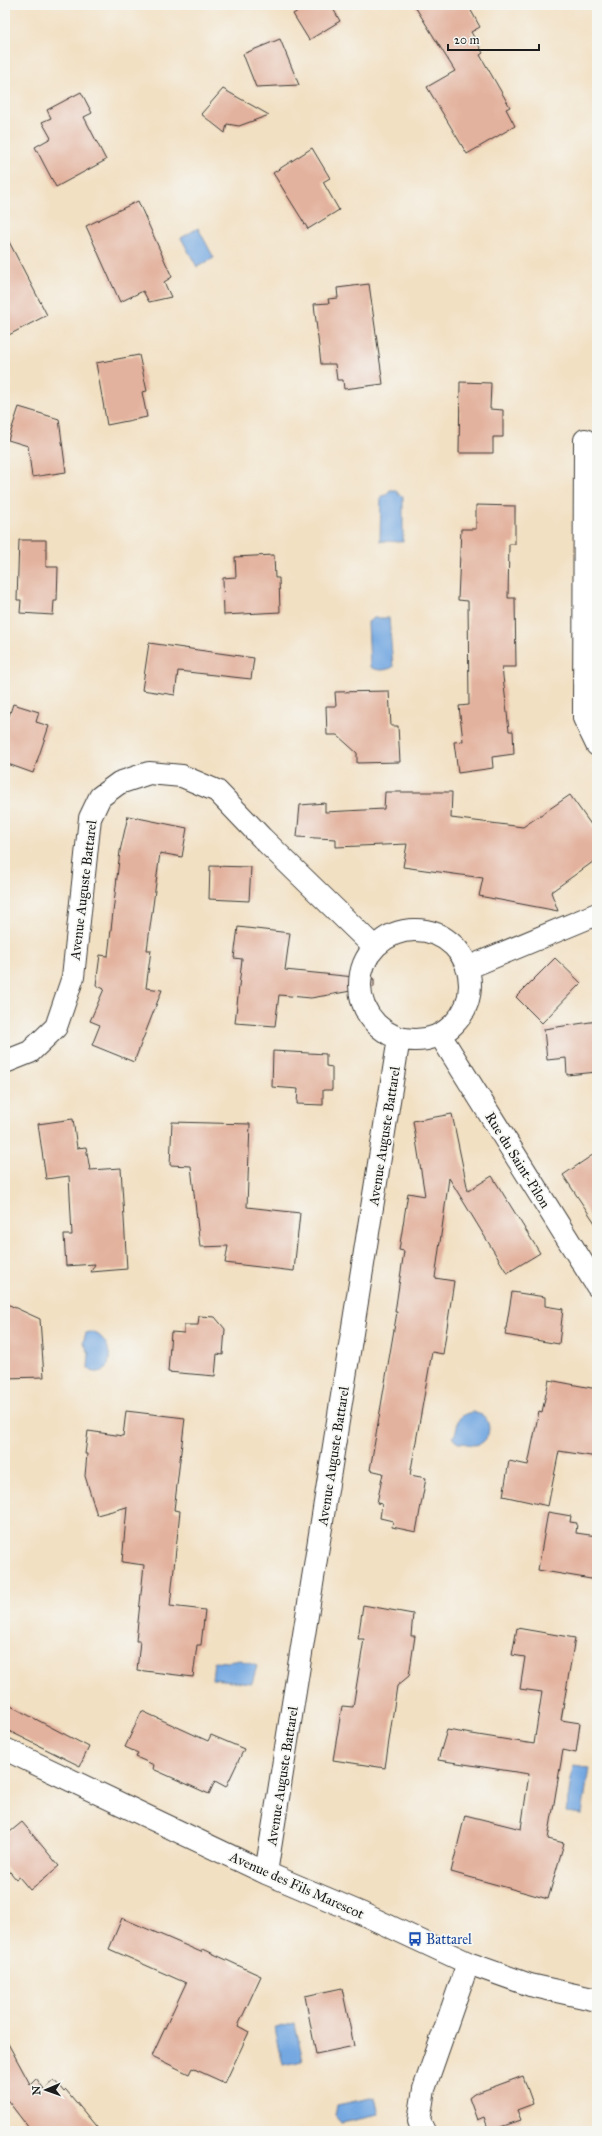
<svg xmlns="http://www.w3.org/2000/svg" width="602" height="2136" viewBox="0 0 602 2136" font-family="'IM FELL Great Primer',serif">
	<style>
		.water { fill: #75a8e1; stroke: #48627e }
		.building { fill: #e3b29e }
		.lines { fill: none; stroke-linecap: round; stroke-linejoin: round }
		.minor-casing { stroke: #3c3935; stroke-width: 24 }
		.minor { stroke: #fff; stroke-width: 22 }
		.labels { text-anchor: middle; stroke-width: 3.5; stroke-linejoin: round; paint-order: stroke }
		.street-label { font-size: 14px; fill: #1c1c1c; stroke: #f6f6f2 }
		.transit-label { font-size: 14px; fill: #164399; stroke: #f6f6f2; text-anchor: start }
	</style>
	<rect width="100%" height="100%" fill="#f6f6f2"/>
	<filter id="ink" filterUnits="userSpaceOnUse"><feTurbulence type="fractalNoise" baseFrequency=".025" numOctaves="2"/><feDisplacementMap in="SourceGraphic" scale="8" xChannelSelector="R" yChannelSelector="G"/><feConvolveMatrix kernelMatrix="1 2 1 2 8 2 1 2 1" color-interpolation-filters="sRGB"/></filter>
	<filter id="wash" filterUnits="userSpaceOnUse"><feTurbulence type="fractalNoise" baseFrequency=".012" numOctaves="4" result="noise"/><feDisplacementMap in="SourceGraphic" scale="16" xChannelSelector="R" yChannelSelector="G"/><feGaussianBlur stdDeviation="0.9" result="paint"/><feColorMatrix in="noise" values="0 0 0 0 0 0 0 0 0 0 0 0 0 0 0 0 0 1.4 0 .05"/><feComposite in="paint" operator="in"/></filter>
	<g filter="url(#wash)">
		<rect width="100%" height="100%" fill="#f2e0c3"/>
		<path class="water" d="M198,228l16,30 -17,9 -16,-29z
			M390,490h6l3,5 4,1v46l-23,-1 1,-45 5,-1z
			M374,618h15l4,49c-8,4 -16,4 -23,0l-2,-45z
			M90,1332c17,1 27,30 12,40h-9l-5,-4 1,-15 -6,-11 3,-9z
			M473,1412c2,1 6,2 9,3 10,6 9,25 -3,29 -8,3 -14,-2 -21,-1l-5,-6c9,-13 -3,-19 20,-25z
			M240,1660l17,6 -5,17 -40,-4 2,-18 14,1z
			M573,1766l16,2 -7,46 -16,-2z
			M295,2023l8,38 -20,4 -8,-37z
			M375,2097l4,18 -38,8 -6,-7 2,-11z"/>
		<g id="blocks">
			<path class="building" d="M308,5h23l9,16 -31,19 -16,-26z
				M414,5h54l12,22 -9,5 12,21 -3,2 30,52 -4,2 9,17 -48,28 -40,-67 28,-16z
				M280,39l19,46 -43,2 -13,-33z
				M223,89l46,26 -30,11 -12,-2 -2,9 -24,-19z
				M81,92l11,21 -8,4 22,43 -50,27 -21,-40 16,-9 -9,-16 9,-4 -4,-8z
				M312,148l18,30 -7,4 16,28 -31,19 -35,-56z
				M138,201l34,76 -8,5 7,15 -22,5 -6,-11 -23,11 -34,-76z
				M5,234l42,81 -42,22z
				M369,284l14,100 -39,5 -1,-9h-6l-2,-16h-14l-7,-60 15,-1 -1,-4 10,-1 -1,-10z
				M139,355l8,36 -5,1 5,25 -40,8 -11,-62z
				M460,382l31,1 -1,26 13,1v27h-10v16h-34z
				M19,407l40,12 7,53 -34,5 -4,-31 -20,-6z
				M476,505l39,1v38h-6l-1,54h7l1,69h-14l7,64h4l1,23 -22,3 1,11 -35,5 -4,-31 9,-1 -4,-35 10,-1 -1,-104 -10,-1 3,-71h15z
				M19,540h27v27h12l-1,34h-3l-1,14 -33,-2 1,-13h-4z
				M274,555l1,23h4l1,34 -56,3 -1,-37 13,-1 -1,-20z
				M149,643l105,15 -3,21 -73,-8 -3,24 -33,-5z
				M389,691l2,35h7l2,36 -43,1v-10l-20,-18h-10l-1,-29h10l-1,-14z
				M13,704l26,8 -3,10 13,4 -16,47 -28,-10v-35z
				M385,792h67l-1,26 72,9 47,-32 27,38v26l-46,33 7,19 -79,-15 4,-18 -80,-11 4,-23 -71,3v-8l-39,-2 3,-32 25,-2v9l59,-3z
				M128,816l59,12 -5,29 -22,-4 -13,97h4l-5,38 16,2 -28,72 -42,-17 8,-20 -10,-4 14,-32 -8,-4 4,-30 8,1 12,-105z
				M210,866l41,1 -2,34 -40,-2z
				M238,927l52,6 -5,37 89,9v8l-63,11 -32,-3 -4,31 -40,-3 7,-64 -8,-1z
				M555,958l26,25 -39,40 -26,-26z
				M597,1021v51l-30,3 -1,-17 -19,2 -3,-31z
				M273,1051l53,3v12l6,1v23h-9v15l-26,-1 1,-15 -26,-2z
				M452,1114l16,77 24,-15 48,77 -33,20 -58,-95 -14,100 19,3 -11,73 -11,-2 -22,123 16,3 -10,54 -24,-5 1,-6 -13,-3 2,-14 -5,-1 6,-30 -13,-3 27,-158h-2l9,-61 -5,-1 9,-57 17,3 -12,-75z
				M73,1119l4,29 9,-1 4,23 31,-2 6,101 -36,3 4,-8 -29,2 -2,-31h8l-3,-59 -23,3 -8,-55z
				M172,1122l78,2 -3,83 53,6 -6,58 -69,-8 3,-17 -28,1 -9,-81 -21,-1z
				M597,1152v74l-34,-51z
				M512,1292l33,5v9l18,3 -4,35 -54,-9z
				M5,1303l35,16 4,58 -39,1z
				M199,1316l16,1 10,12 -2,26 -6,-1 -2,22 -47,-4 3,-40 13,1v-8h14z
				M549,1380l48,9v68l-38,-6 -11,55 -45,-10 6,-35 19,4 11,-54 3,1z
				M126,1411l59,7 -11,92 6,1 -10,95 35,4 -4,35h-4l-4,32 -56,-7 3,-29h-4l8,-76 -22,-3 5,-55 -30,8 -12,-39 2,-22h-2l3,-23 35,5z
				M548,1512l23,4 -1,6 7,1 -1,10 21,3v44l-59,-10z
				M363,1605l50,9 -2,22h4l-6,40 -12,10 -12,82 -52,-8 9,-54 11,1 11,-68h-6z
				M517,1628l58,10 -14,82 19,3 -4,30 -13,-3 -15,89 16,4 -16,56 -97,-27 14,-57 56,14 8,-55 -91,-14 9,-30 87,14 8,-52 -22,-3 5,-32 -13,-2z
				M5,1703l84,44 -9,19 -75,-37z
				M142,1711l66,30 3,-6 33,14 -18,38 -11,-6 -6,13 -56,-25 1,-4 -18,-8 2,-4 -13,-6z
				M22,1822l37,44 -29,24 -11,-13 -3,2 -11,-13v-30z
				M122,1918l79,34 2,-3 58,27 -23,50 11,6 -24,51 -33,-15 -3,6 -37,-18 34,-73 -77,-34z
				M342,1988l12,58 -38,8 -11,-58z
				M5,2038l25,46 6,-6 8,11 10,-9 10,12 2,-2 34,41h-69l-26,-34z
				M523,2076l10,28 -16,6 4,10 -32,11 -5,-14 -7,3 -8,-22 5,-4z"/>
		</g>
	</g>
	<g filter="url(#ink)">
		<use href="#blocks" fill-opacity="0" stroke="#3c3935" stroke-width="1"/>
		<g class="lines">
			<defs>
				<path id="minor" d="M585,440l-1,278 13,27
					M360 985a55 55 0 1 1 110 0a55 55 0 1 1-110 0Z
					M467,968l130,-54
					M440,1035l157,251
					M5,1062l25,-10 26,-25 17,-50 17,-159 10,-21 19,-14 30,-10 33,3 35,15 45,47 112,109
					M5,1749l261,124 97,41 105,49 62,22 67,15
					M266,1873l133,-835
					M424,2131l-5,-10 5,-32 44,-126"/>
			</defs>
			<use href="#minor" class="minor-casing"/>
			<use href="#minor" class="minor"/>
		</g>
	</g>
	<defs>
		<symbol id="bus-bare" viewBox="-9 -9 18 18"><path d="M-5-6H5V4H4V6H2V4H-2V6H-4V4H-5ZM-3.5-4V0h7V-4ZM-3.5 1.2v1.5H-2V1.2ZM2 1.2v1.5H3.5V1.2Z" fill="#1a4fb4" stroke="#f6f6f2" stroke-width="2.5" paint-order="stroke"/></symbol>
	</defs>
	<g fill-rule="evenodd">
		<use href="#bus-bare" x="405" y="1929" width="20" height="20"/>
	</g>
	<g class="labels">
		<g class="street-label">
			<text transform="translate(83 890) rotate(-83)" y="5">Avenue Auguste Battarel</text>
			<text transform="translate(384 1136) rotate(-81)" y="5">Avenue Auguste Battarel</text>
			<text transform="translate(518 1160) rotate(58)" y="5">Rue du Saint-Pilon</text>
			<text transform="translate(333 1456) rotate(-81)" y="5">Avenue Auguste Battarel</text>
			<text transform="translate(282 1776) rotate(-81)" y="5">Avenue Auguste Battarel</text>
			<text transform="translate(297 1885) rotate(24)" y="5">Avenue des Fils Marescot</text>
		</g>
		<g class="transit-label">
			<text x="426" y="1944">Battarel</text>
		</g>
	</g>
	<rect width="602" height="2136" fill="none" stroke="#f6f6f2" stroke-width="20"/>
	<g transform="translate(46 2090) rotate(268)" stroke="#f6f6f2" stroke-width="3" paint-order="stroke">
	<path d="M0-3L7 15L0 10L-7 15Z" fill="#1c1c1c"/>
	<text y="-6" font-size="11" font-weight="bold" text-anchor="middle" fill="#1c1c1c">N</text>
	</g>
	<path d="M448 44v6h91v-6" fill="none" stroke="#1c1c1c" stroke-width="2"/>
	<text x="454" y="44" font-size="12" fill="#1c1c1c" stroke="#f6f6f2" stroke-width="3" paint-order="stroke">20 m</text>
</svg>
